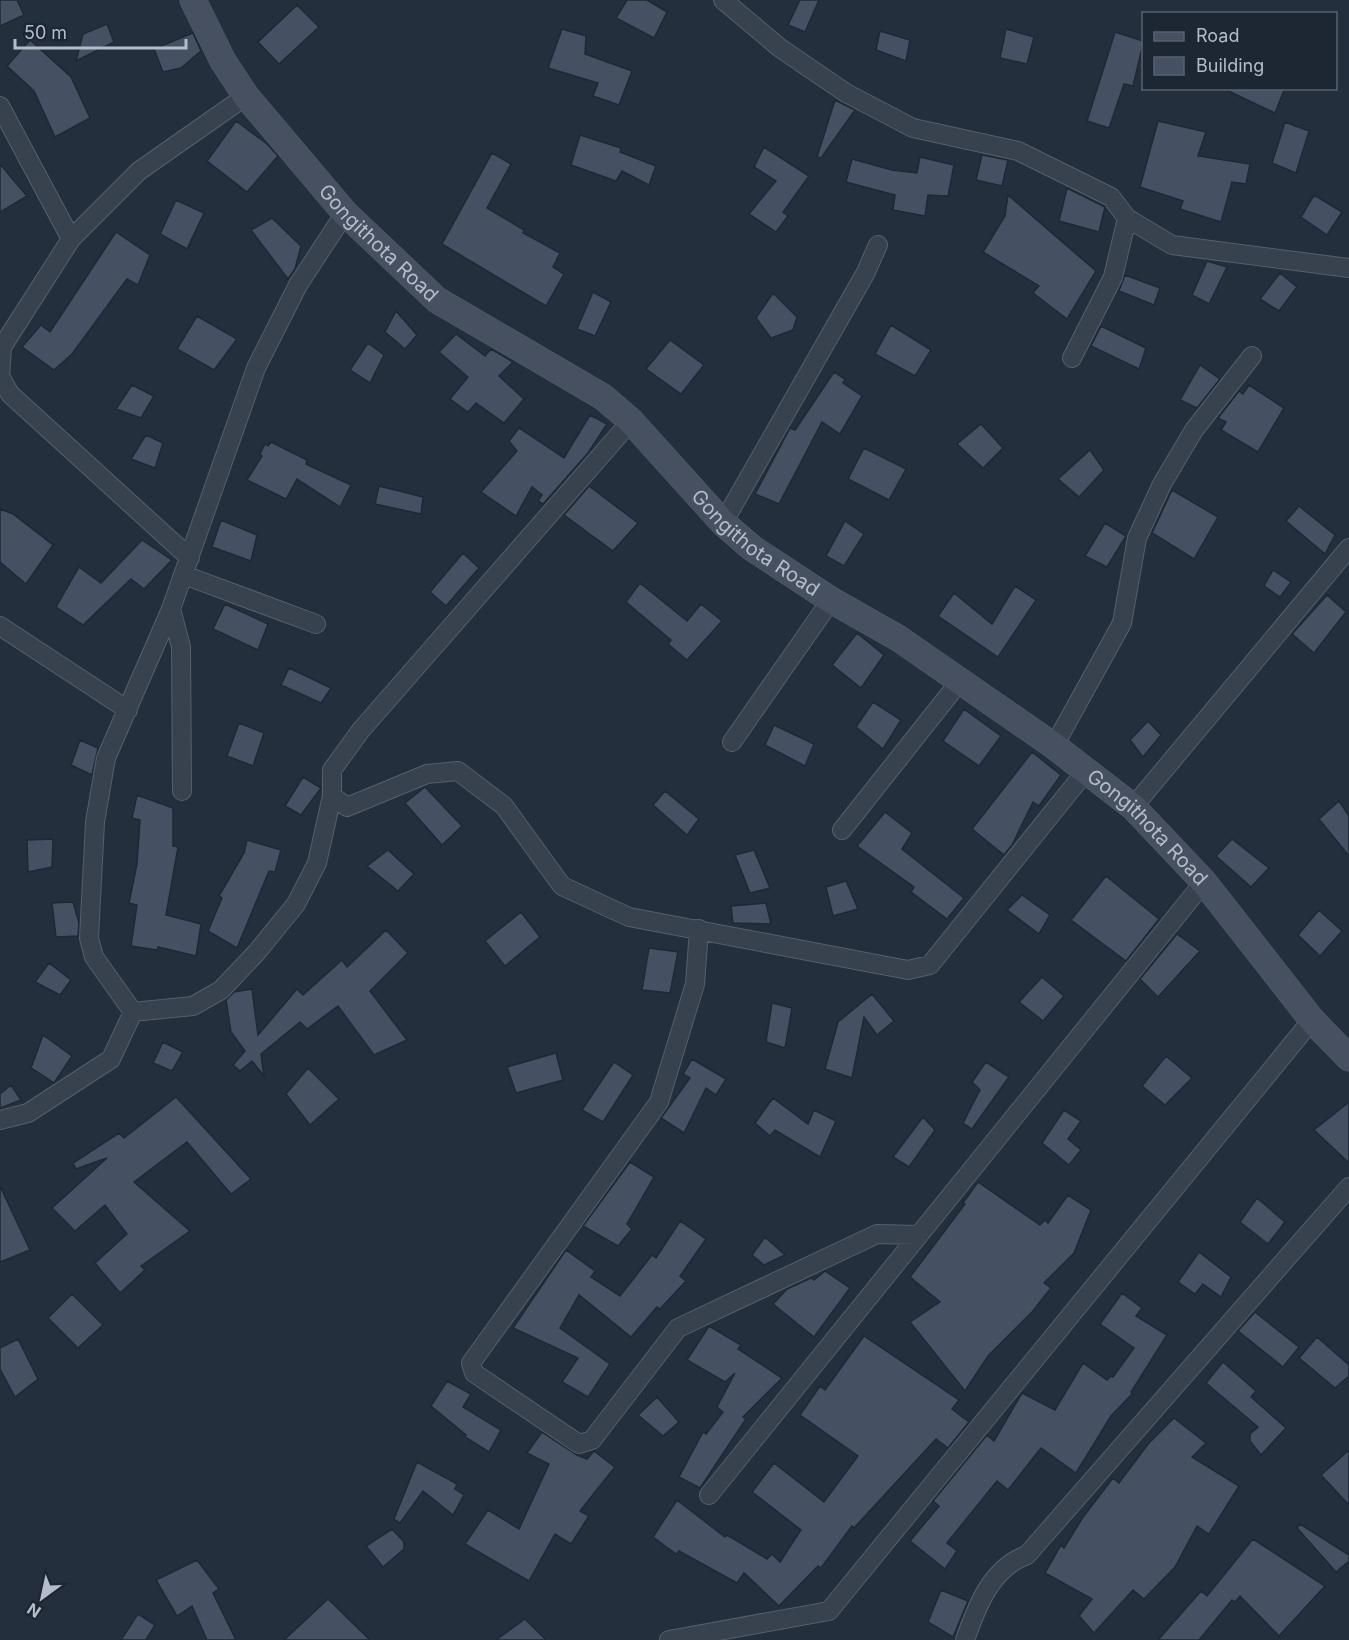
<svg xmlns="http://www.w3.org/2000/svg" width="1349" height="1640" viewBox="0 0 1349 1640" font-family="Inter,sans-serif">
	<style>
		.building { fill: #455162; stroke: #1f2835; stroke-width: 1.5 }
		.lines { fill: none; stroke-linecap: round; stroke-linejoin: round }
		.street-casing { stroke: #565f6c; stroke-width: 20 }
		.secondary-casing { stroke: #565f6c; stroke-width: 27 }
		.street { stroke: #38414e; stroke-width: 18 }
		.secondary { stroke: #465061; stroke-width: 26 }
		.labels { text-anchor: middle; stroke-width: 6; stroke-linejoin: round; paint-order: stroke }
		.street-label { font-size: 20px; fill: #b4bcc9; stroke: #1d2633 }
	</style>
	<rect width="100%" height="100%" fill="#242f3e"/>
	<path class="building" d="M0,0h17l7,15 -24,11z
		M627,0h20l20,12 -13,26 -38,-20z
		M800,0h19l-14,32 -17,-7z
		M297,5l22,22 -40,37 -21,-22z
		M107,24l7,18 -38,19 7,-27z
		M562,29l24,7 -1,18 47,17 -13,34 -26,-9 5,-13 -50,-15z
		M1006,29l28,8 -7,27 -27,-6z
		M880,31l30,9 -4,21 -30,-11z
		M1115,32l28,9v3l-10,42 -9,-2 -15,44 -22,-7z
		M193,33l8,18 -20,17 -18,4 -9,-23z
		M30,40l41,37 19,41 -35,19 -21,-46 -27,-25z
		M1222,88h63l-10,25z
		M835,100l20,10 -34,48 -4,-1z
		M236,121l31,23 11,12 -31,36 -40,-31z
		M1158,121l48,11 -8,24 52,8 -4,20 -14,-2 -11,40 -41,-13 3,-8 -43,-14z
		M1285,122l24,9 -13,42 -24,-10z
		M580,135l41,13 -1,4 36,14 -7,19 -27,-14 -6,10 -45,-16z
		M764,147l45,29 -26,36 5,4 -12,16 -27,-18 27,-33 -22,-14z
		M492,153l19,11 -24,44 37,22 -1,3 37,20 -7,14 11,7 -18,32 -104,-62z
		M982,155l26,5 -6,26 -26,-6z
		M920,157l34,8 -6,31 -20,-1 -3,21 -32,-6 2,-15 -49,-13 6,-23 40,11 25,3z
		M0,164l27,32 -27,16z
		M1067,188l38,19 -6,25 -40,-11z
		M1008,195l88,76 -29,48 -34,-26 6,-7 -56,-34 22,-36z
		M1314,195l28,17 -15,23 -26,-18z
		M176,200l28,13 -17,36 -27,-15z
		M272,218l29,28 -6,23 -7,10 -37,-49z
		M116,232l34,23 -12,30 -11,-6 -55,75 -18,16 -32,-23 19,-22 9,7z
		M1207,261l20,6 -18,37 -17,-9z
		M1280,273l17,14 -18,24 -19,-12z
		M1125,275l35,13 -6,17 -35,-14z
		M593,292l18,10 -16,34 -18,-7z
		M773,293l24,24 -4,13 -22,8 -15,-20z
		M396,311l21,24 -12,14 -20,-17z
		M197,316l40,23 -23,31 -37,-21z
		M891,325l40,25 -16,26 -40,-22z
		M1101,326l45,22 -7,21 -48,-23z
		M456,334l29,22 6,-7 22,13 -14,14 25,23 -20,24 -28,-20 -8,9 -18,-13 18,-22 -29,-25z
		M670,340l34,25 -23,29 -35,-25z
		M368,343l16,12 -14,28 -20,-13z
		M1200,365l20,14 -23,29 -17,-8z
		M834,372l11,7 -2,4 19,13 -22,38 -18,-12 -43,82 -24,-10 35,-66 5,2z
		M132,385l22,11 -13,22 -25,-9z
		M1249,385l35,23 -26,44 -37,-22 5,-8 -8,-4 21,-27 4,3z
		M590,415l17,9 -19,29 -45,51 -5,-3 4,-6 -10,-8 -16,29 -35,-24 36,-41 -8,-10 10,-13 45,30z
		M981,424l22,24 -20,20 -26,-24z
		M146,435l17,8 -8,25 -24,-9z
		M271,442l36,18 -1,4 45,21 -11,22 -43,-28 -11,20 -39,-19 15,-24 -2,-2 5,-10 3,2z
		M864,448l42,21 -17,31 -41,-21z
		M1090,450l14,20 -25,27 -21,-18z
		M379,486l44,11 -2,17 -46,-10z
		M589,486l49,37 -25,28 -49,-36z
		M1172,490l46,27 -24,42 -42,-26z
		M1299,506l36,29 -10,19 -39,-33z
		M0,509l13,5 40,31 -27,39 -26,-22z
		M221,520l36,15 -6,26 -39,-14z
		M845,521l19,13 -20,32 -18,-10z
		M1105,523l21,13 -19,31 -22,-11z
		M142,540l30,20 -28,29 -13,-10 -48,46 -27,-18 23,-40 22,16z
		M463,553l16,15 -33,38 -16,-14z
		M1273,570l18,12 -11,15 -16,-11z
		M640,583l47,38 14,-17 21,17 -35,39 -19,-16 3,-4 -45,-38z
		M1015,586l21,14 -38,57 -60,-41 16,-23 38,31z
		M1327,595l19,17 -32,41 -22,-19z
		M225,604l43,20 -10,26 -45,-21z
		M857,633l27,22 -23,33 -29,-23z
		M289,668l42,20 -10,15 -40,-18z
		M873,702l28,18 -18,29 -27,-22z
		M964,709l37,27 -22,30 -36,-25z
		M1148,721l13,14 -18,22 -13,-17z
		M239,723l25,10 -11,33 -26,-10z
		M774,725l40,19 -9,22 -40,-21z
		M80,740l18,8 -6,27 -21,-10z
		M1032,752l29,23 -22,31 -6,-4 -21,43 -8,10 -32,-26z
		M303,777l18,11 -20,27 -16,-9z
		M425,787l37,39 -20,19 -37,-42z
		M665,791l34,28 -12,16 -34,-30z
		M137,795l36,13v38l5,1 -12,68 35,9 -5,32 -38,-9 -1,3 -26,-4 6,-41 -8,-2 8,-39 3,-44 -8,-2z
		M1339,801l10,15v40l-30,-37z
		M885,812l27,21 -10,16 62,49 -17,21 -36,-27 3,-5 -57,-41z
		M53,839l-1,28 -24,5 -1,-32z
		M1232,839l37,29 -18,19 -35,-31z
		M247,840l34,10 -6,22 -6,-1 -32,77 -29,-17 14,-33 -3,-2 25,-43z
		M388,850l26,24 -16,17 -31,-25z
		M754,850l16,38 -20,5 -15,-38z
		M1106,876l53,43 -33,42 -55,-41z
		M846,881l12,28 -25,7 -7,-29z
		M1022,895l28,20 -11,19 -32,-24z
		M73,902l6,21 -1,13 -22,1 -4,-34z
		M766,903l5,21 -38,-1 -2,-17z
		M1319,910l23,21 -22,25 -22,-21z
		M521,912l19,25 -35,29 -20,-25z
		M386,930l22,23 -38,38 37,49 -33,15 -36,-49 -31,23 -7,-7 -39,32 3,22 -12,-15 -12,10 -7,-6 12,-14 -14,-19 -5,-32 8,-8 18,-3 6,46 39,-46 6,6 39,-35 5,7z
		M1177,934l23,17 -42,46 -18,-18z
		M649,948l29,4 -8,41 -28,-3z
		M49,963l22,17 -11,15 -25,-13z
		M1042,977l22,19 -21,25 -24,-19z
		M872,994l22,27 -17,14 -13,-18 -12,61 -27,-9 13,-47z
		M772,1003l20,5 -7,40 -19,-6z
		M43,1035l29,21 -18,27 -23,-15z
		M163,1042l20,10 -11,19 -19,-8z
		M556,1053l7,27 -47,13 -9,-26z
		M1166,1056l26,22 -27,27 -23,-19z
		M692,1059l34,20 -10,16 -10,-7 -22,45 -23,-15 29,-40 -7,-4z
		M614,1062l19,13 -30,47 -21,-12z
		M986,1062l23,15 -37,52 -9,-6 17,-33 -8,-8z
		M308,1068l31,31 -29,26 -24,-31z
		M11,1085l10,15 -21,8v-14z
		M176,1097l75,82 -20,15 -44,-52 -53,40 56,49 -49,35 4,4 -25,23 -25,-30 32,-29 -22,-29 -30,26 -23,-23 55,-50 -31,11 -3,-6 46,-30 5,5z
		M773,1098l35,26 6,-14 22,11 -16,36 -45,-27 -5,6 -15,-13z
		M1349,1102v61l-35,-33z
		M1064,1110l17,11 -13,18 13,11 -12,15 -27,-22z
		M923,1117l12,13 -26,37 -16,-10z
		M630,1162l24,15 -27,47 5,5 -14,17 -35,-20z
		M978,1182l62,43 5,-5 3,3 20,-28 23,15 -17,43 -30,30 7,5 -19,24 -44,44 -23,35 -55,-69 30,-20 -30,-25 55,-73 -2,-1z
		M0,1186l30,64 -30,12z
		M1257,1198l28,24 -17,22 -28,-22z
		M680,1221l26,18 -26,37 6,5 -26,28 -3,-2 -26,30 -52,-42 -19,33 50,36 -22,33 -26,-15 16,-24 -65,-30 53,-78 29,21 -4,6 29,19 32,-41 4,3z
		M765,1237l20,18 -21,10 -12,-10z
		M1199,1252l32,25 -10,20 -18,-13 -8,10 -17,-12z
		M825,1271l25,17 -36,49 -41,-33 14,-15 24,-11 3,2z
		M1122,1293l20,15 -6,8 31,19 -36,57 1,2 -21,22 -35,57 -35,-25 -33,42 -11,-9 -50,62 10,8 -12,18 -35,-28 29,-35 -6,-5 54,-66 7,6 28,-48 33,17 28,-47 24,17 4,-4 2,1 21,-29 -34,-24z
		M72,1294l31,31 -25,23 -30,-30z
		M1255,1312l44,35 -16,20 -45,-36z
		M709,1326l32,19 -3,4 44,29 -39,39 3,2 -46,69 -21,-11 24,-45 3,2 17,-22 -6,-5 18,-34 -10,9 -38,-22z
		M864,1336l95,64 -7,9 17,13 -21,26 -12,-9 -82,89 -2,-2 -31,42 -3,-2 -39,40 -35,-33 -7,10 -58,-32 -3,3 -23,-17 24,-37 48,37 2,-2 40,24 5,-5 8,8 21,-32 -49,-38 22,-29 50,39 34,-46 -58,-41 20,-29 5,4z
		M1317,1337l32,28v11l-14,12 -36,-30z
		M18,1339l20,40 -23,18 -15,-28v-21z
		M1223,1362l33,29 -5,6 35,31 -25,27 -11,-14v-7l8,-7 -52,-44z
		M447,1381l24,13 -8,13 38,23 -12,22 -24,-15 1,-2 -35,-29z
		M657,1397l22,25 -16,14 -25,-21z
		M1174,1418l32,25 -14,14 47,29 -30,48 -12,-8 -22,41 -31,32 -11,-9 -39,43 -15,-17 13,-17 -47,-26 16,-28 3,3 19,-31 30,-39 6,5 29,-39z
		M542,1432l35,23 10,4 7,-8 21,16 -35,44 9,5 -18,28 -16,-10 -26,47 -64,-37 23,-34 31,19 30,-65 -22,-11z
		M1349,1450v55l-28,-30z
		M417,1462l40,22 -2,5 9,6 -11,20 -30,-24 -23,32 -6,-4z
		M1300,1524l49,31v6l-13,11 -39,-44z
		M392,1529l12,13v7l-21,18 -17,-21z
		M1253,1539l72,47 -46,50 -39,-40 -5,6 -3,-2 -33,40h-41l43,-49 6,5z
		M197,1560l22,29 -6,4 23,47h-29l-15,-34 -15,10 -21,-36z
		M941,1590l27,11 -15,36 -25,-15z
		M328,1599l42,41h-86z
		M138,1614l17,11 -9,15h-25z
		M525,1619l21,21h-50z"/>
	<g class="lines">
		<defs>
			<path id="street" d="M723,0l57,48 66,45 67,35 105,23 93,46 16,21 45,27 177,23
				M0,106l71,133
				M1072,358l41,-81 14,-59
				M723,523l142,-249 13,-29
				M190,558l-180,-164 -10,-18 2,-29 69,-108 68,-68 107,-75
				M184,575l132,49
				M171,609l10,38 1,144
				M0,626l128,84
				M732,742l99,-142
				M1054,746l68,-123 15,-85 25,-54 32,-54 58,-74
				M332,796l15,11 80,-33 31,-3 46,35 58,80 67,31 279,53 22,-5 156,-194
				M1133,807l216,-259
				M842,830l118,-149
				M699,929l-4,55 -36,118 -188,261 3,10 105,71 13,-4 86,-112 199,-94 42,1
				M133,1012l60,-6 28,-16 36,-38 39,-48 21,-41 15,-67v-26l29,-40 270,-309
				M0,1120l28,-7 83,-54 22,-47 -39,-55 -5,-19 6,-116 11,-64 65,-149 85,-241 42,-83 47,-72
				M709,1495l495,-613
				M669,1640l160,-29 483,-591
				M965,1640c12,-34 26,-72 62,-85l322,-368"/>
			<g id="secondary">
				<path id="s1" d="M193,0l30,61 23,35 99,117 92,87 166,97 28,24 92,102 29,25 79,52 67,38 156,108 79,61 71,75 108,138 37,38"/>
			</g>
		</defs>
		<use href="#street" class="street-casing"/>
		<use href="#secondary" class="secondary-casing"/>
		<use href="#street" class="street"/>
		<use href="#secondary" class="secondary"/>
	</g>
	<g class="labels">
		<g class="street-label">
			<text dy="7" stroke="none"><textPath href="#s1" startOffset="308">Gongithota Road</textPath></text>
			<text dy="7" stroke="none"><textPath href="#s1" startOffset="794">Gongithota Road</textPath></text>
			<text dy="7" stroke="none"><textPath href="#s1" startOffset="1280">Gongithota Road</textPath></text>
		</g>
	</g>
	<rect x="1142" y="12" width="195" height="78" fill="#1d2633" stroke="#59626f" stroke-width="1.5"/>
	<rect x="1154" y="32" width="30" height="9" fill="#465061" stroke="#59626f" stroke-width="1.5"/>
	<text x="1196" y="42" font-size="18" fill="#b4bcc9">Road</text>
	<rect x="1154" y="57" width="30" height="18" fill="#455162" stroke="#59626f" stroke-width="1.5"/>
	<text x="1196" y="72" font-size="18" fill="#b4bcc9">Building</text>
	<g transform="translate(42 1598) rotate(213)" stroke="#1d2633" stroke-width="4.5" paint-order="stroke">
	<path d="M0-4.5L10 22L0 15L-10 22Z" fill="#b4bcc9"/>
	<text y="-9" font-size="16" font-weight="bold" text-anchor="middle" fill="#b4bcc9">N</text>
	</g>
	<path d="M15 39v9h171v-9" fill="none" stroke="#b4bcc9" stroke-width="3"/>
	<text x="24" y="39" font-size="18" fill="#b4bcc9" stroke="#1d2633" stroke-width="4.5" paint-order="stroke">50 m</text>
</svg>
